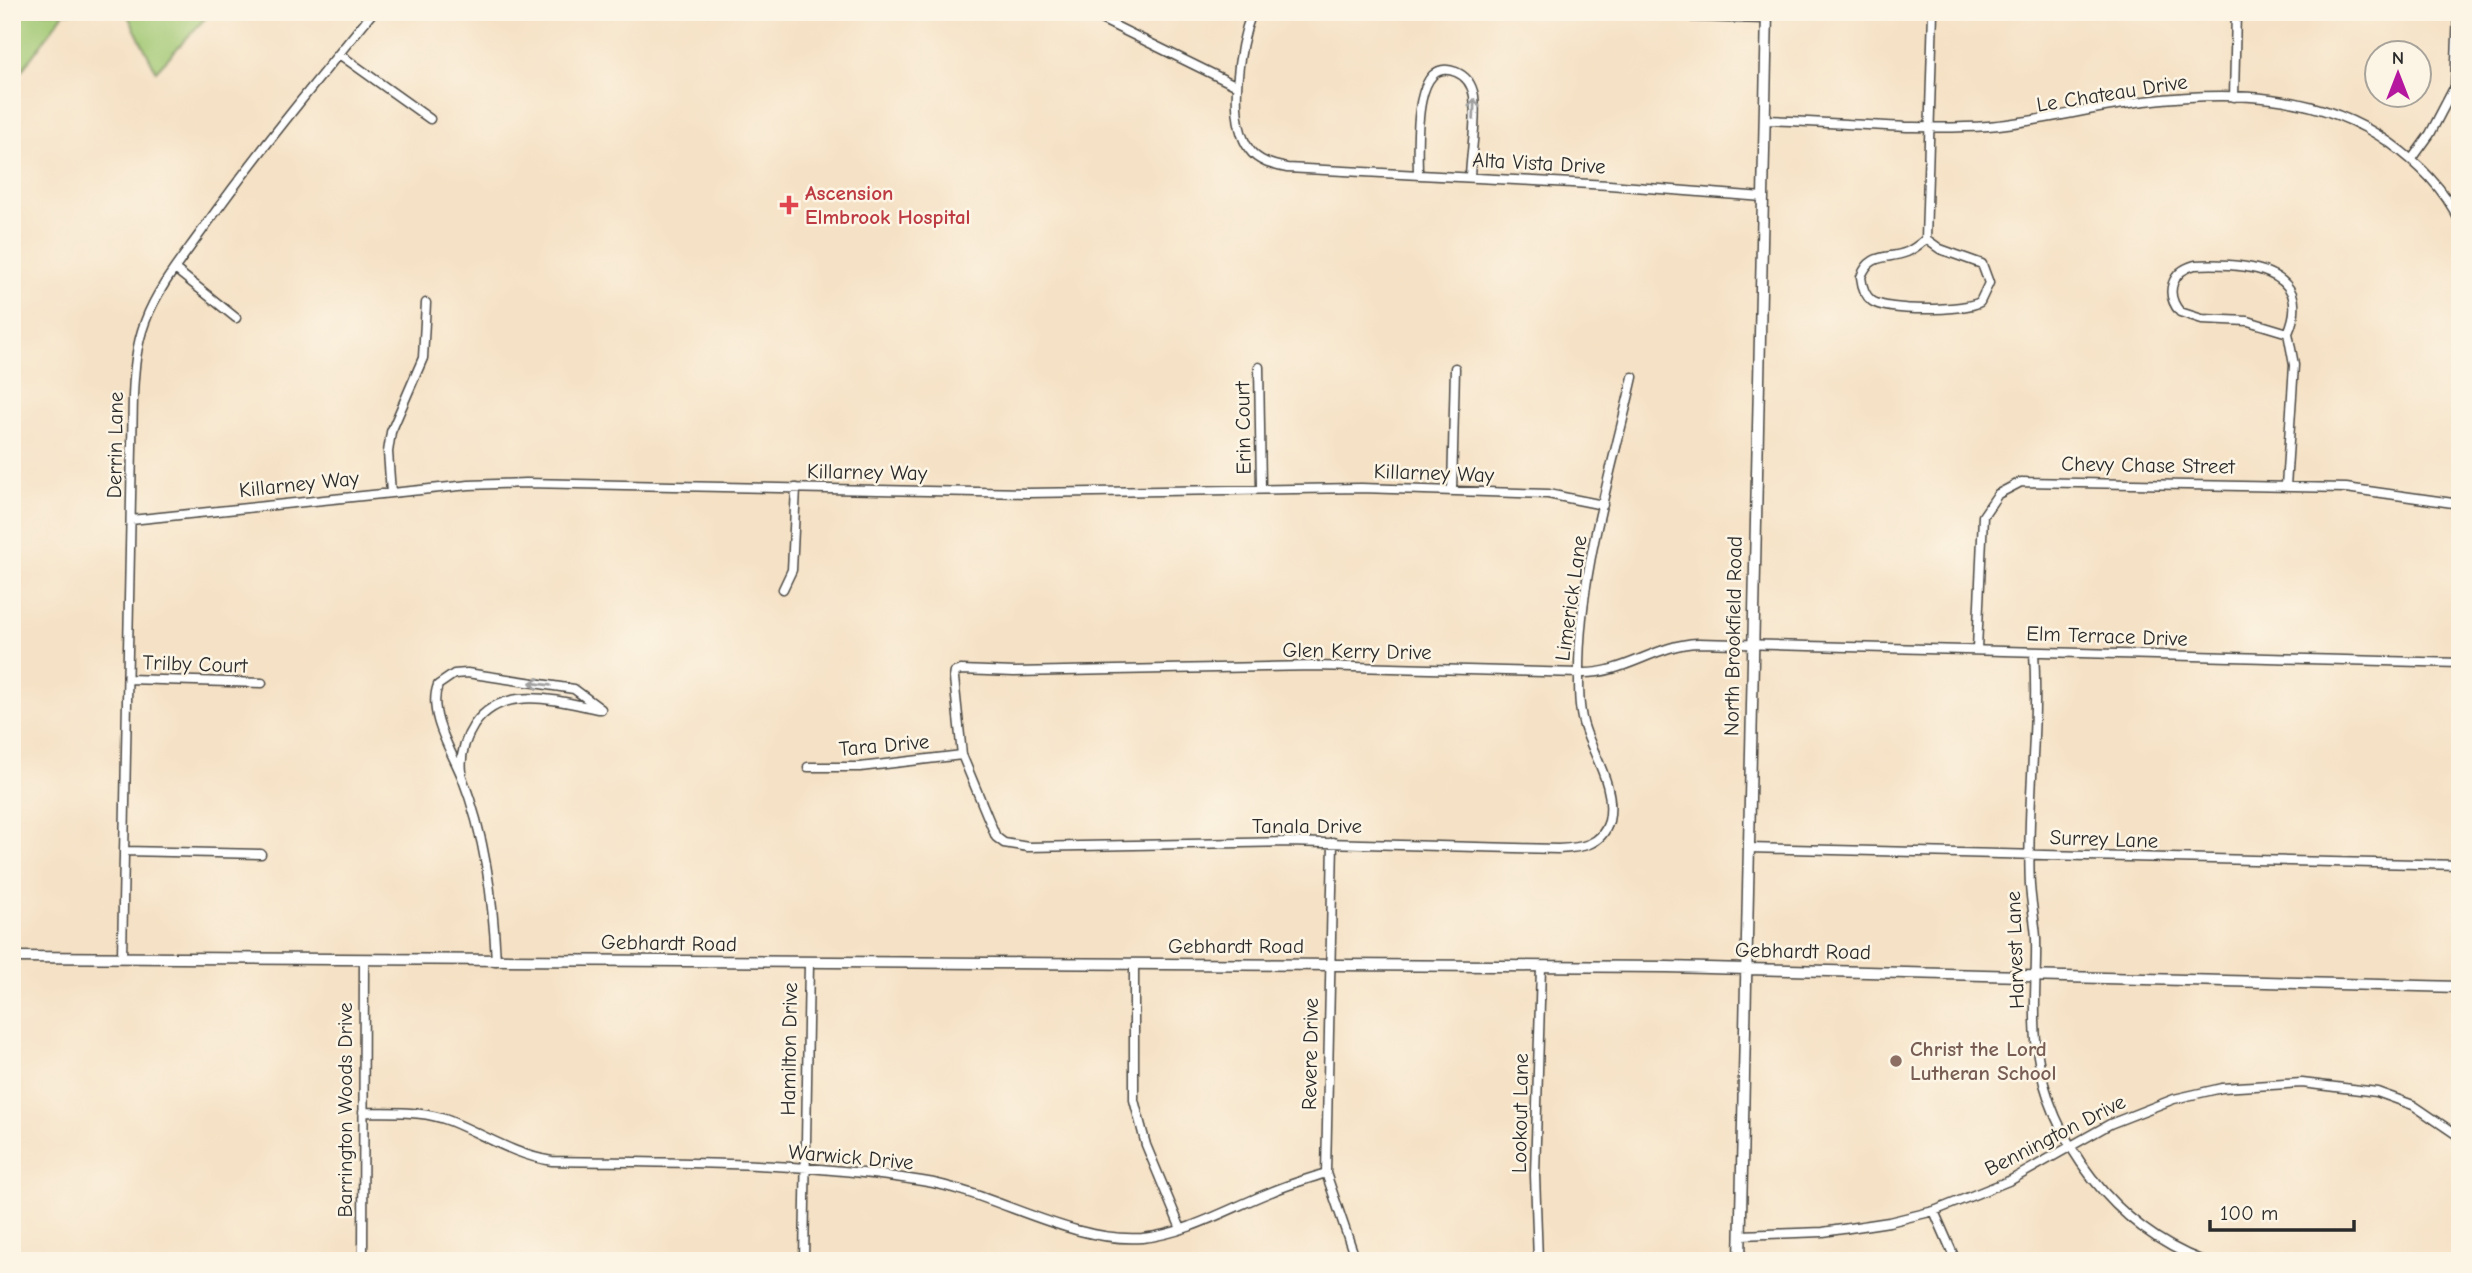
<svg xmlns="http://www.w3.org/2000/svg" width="2472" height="1273" viewBox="0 0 2472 1273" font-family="'Comic Neue',sans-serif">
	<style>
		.green { fill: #a0c772; stroke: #66794e; stroke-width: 2 }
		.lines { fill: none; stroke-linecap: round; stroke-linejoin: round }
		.minor-casing { stroke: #494642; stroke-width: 11 }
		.tertiary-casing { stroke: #494642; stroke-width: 13 }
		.minor { stroke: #fff; stroke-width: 8 }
		.tertiary { stroke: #fff; stroke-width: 10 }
		.oneway { stroke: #a0a0a0 }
		.health-dot { fill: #e0444e; stroke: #fcf5e5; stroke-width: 2.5 }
		.education-dot { fill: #8d6e63; stroke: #fcf5e5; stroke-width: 2.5 }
		.labels { text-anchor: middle; stroke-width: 5; stroke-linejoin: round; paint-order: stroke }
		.street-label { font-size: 21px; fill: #2b2b2b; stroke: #fcf5e5 }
		.health-label { font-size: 21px; font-weight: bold; fill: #be3a42; stroke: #fcf5e5; text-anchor: start }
		.education-label { font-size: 21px; font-weight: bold; fill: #785e54; stroke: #fcf5e5; text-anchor: start }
	</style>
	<rect width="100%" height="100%" fill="#fcf5e5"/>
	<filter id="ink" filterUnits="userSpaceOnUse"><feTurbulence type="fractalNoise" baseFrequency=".0143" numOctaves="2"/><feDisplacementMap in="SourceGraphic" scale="14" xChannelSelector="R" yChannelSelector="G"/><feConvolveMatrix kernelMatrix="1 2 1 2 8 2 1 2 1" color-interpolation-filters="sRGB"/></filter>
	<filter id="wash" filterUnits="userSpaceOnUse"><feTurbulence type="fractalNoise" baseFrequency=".00686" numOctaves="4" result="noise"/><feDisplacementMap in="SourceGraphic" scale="28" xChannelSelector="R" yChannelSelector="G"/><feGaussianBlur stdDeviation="1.57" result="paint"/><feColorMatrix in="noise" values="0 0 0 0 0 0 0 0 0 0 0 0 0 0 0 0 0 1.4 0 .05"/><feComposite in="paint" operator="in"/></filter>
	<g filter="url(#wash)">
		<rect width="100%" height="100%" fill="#f5e1c5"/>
		<path class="green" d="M12,12h61l-9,1 -52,71z
			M126,12h85l-55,59z"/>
	</g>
	<g filter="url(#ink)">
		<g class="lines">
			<defs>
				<path id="minor" d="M1252,12c-13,34 -25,106 -3,137 9,13 24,16 38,19l322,17 154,12
					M1668,12l25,5 74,2
					M1097,17l140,69
					M339,54l91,65
					M2234,97l2,-85
					M1765,120c73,2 149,11 223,6 53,-4 104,-19 157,-25 84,-10 174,-9 245,42 29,21 54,45 70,79
					M2412,159l18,-25 25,-48 3,-74
					M1418,175c0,-24 -7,-121 38,-103 10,4 16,13 18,24 3,26 -3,55 -4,81
					M1926,239l14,10 42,15 7,19 -9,19c-15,9 -93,10 -108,-1 -8,-6 -10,-15 -11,-24 9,-25 26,-17 46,-25 7,-3 13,-8 19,-13z
					M1926,239l7,-227
					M2195,265c44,-2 122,1 93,68l-40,-12 -46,-2 -22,-7c-16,-19 -8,-41 15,-47z
					M175,269l61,49
					M1259,367l2,121
					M1633,377c-22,97 -55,199 -54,299 0,18 0,36 6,53 10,29 31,59 24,92 -7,25 -29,27 -51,28l-271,-7 -259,5 -24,-4 -8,-6 -34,-82 -8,-77 1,-6 6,-2 53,2 301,-6 264,7c46,2 74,-28 119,-30l762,20
					M2286,486l8,-121 -6,-32
					M1452,491l3,-123
					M391,493l-3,-41 3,-20 32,-74 3,-55
					M131,520l338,-35 57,-2 501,10 334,-5 187,6 55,11
					M783,589l9,-19 4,-82
					M1977,649l6,-133 15,-22 23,-12 325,6 114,16
					M2034,652c5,77 -8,156 -4,233 1,18 5,35 6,53 1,37 -4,75 1,112 13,93 78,177 166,211
					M128,679l134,4
					M808,767h52l102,-12
					M462,772c-2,-17 3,-33 12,-47 29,-42 84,-24 124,-16
					M1333,842l-7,331 30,88
					M1748,848l712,17
					M125,851l136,3
					M122,956l11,-560c1,-25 3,-50 12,-74 12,-33 36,-62 56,-90 54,-76 113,-148 172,-220
					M496,961c-3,-63 -11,-125 -34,-184 -11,-27 -35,-64 -24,-92l16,-11 13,-1 107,16 27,20
					M1134,965v135l12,45 35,84
					M363,1112c29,1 60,-2 87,9 35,14 64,34 102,40 123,2 248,0 370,20 72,11 147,62 220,57 44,-4 88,-30 129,-46 18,-8 37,-13 55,-19
					M1934,1211l22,50
					M1741,1235l82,-3 66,-10 45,-11 77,-31 99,-56 64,-25 48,-11 80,-5 75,9 36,13 47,32
					M363,1261l1,-302
					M804,1261l5,-298
					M1538,1261l-3,-86 6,-208"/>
				<path id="tertiary" d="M12,957l1655,10 793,20
					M1740,1261l27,-1249"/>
			</defs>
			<use href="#minor" class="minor-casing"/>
			<use href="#tertiary" class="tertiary-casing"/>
			<use href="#minor" class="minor"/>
			<use href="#tertiary" class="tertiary"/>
		</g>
		<defs><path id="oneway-shaft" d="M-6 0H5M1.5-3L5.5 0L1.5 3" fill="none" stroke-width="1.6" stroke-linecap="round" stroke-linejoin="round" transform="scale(1.75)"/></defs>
		<g class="oneway">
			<use href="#oneway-shaft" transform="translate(1474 109) rotate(-88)"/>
			<use href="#oneway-shaft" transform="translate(540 684) rotate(-172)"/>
		</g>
	</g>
	<path class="health-dot" d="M785.5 194.5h7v7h7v7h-7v7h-7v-7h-7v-7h7z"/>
	<circle class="education-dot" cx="1896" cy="1061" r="7"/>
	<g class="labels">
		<g class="street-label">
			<text transform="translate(2112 93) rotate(-9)" y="7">Le Chateau Drive</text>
			<text transform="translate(1539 163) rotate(3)" y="7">Alta Vista Drive</text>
			<text transform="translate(1243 428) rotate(-91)" y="7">Erin Court</text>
			<text transform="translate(115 445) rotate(-89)" y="7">Derrin Lane</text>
			<text transform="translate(2148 465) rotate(1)" y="7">Chevy Chase Street</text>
			<text transform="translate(867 472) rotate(1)" y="7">Killarney Way</text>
			<text transform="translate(1434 473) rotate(2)" y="7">Killarney Way</text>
			<text transform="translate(299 484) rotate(-6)" y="7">Killarney Way</text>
			<text transform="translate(1571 598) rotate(-82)" y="7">Limerick Lane</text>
			<text transform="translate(1733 636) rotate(-89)" y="7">North Brookfield Road</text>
			<text transform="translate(2107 636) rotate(2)" y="7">Elm Terrace Drive</text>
			<text transform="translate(1357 651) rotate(1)" y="7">Glen Kerry Drive</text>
			<text transform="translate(195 664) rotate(2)" y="7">Trilby Court</text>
			<text transform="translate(884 745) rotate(-5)" y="7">Tara Drive</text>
			<text x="1307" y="833">Tanala Drive</text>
			<text transform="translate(2104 839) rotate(2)" y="7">Surrey Lane</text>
			<text transform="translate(669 943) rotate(1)" y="7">Gebhardt Road</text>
			<text x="1236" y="953">Gebhardt Road</text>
			<text transform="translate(2015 950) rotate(-92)" y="7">Harvest Lane</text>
			<text transform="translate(1803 951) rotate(1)" y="7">Gebhardt Road</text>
			<text transform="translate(789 1049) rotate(-89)" y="7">Hamilton Drive</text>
			<text transform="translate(1310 1054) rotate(-89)" y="7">Revere Drive</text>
			<text transform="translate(345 1110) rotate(-90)" y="7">Barrington Woods Drive</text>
			<text transform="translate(1520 1113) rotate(-89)" y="7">Lookout Lane</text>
			<text transform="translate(2055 1135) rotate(-27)" y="7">Bennington Drive</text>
			<text transform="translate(851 1157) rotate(5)" y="7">Warwick Drive</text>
		</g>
		<g class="health-label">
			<text x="805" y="200">Ascension<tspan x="805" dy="24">Elmbrook Hospital</tspan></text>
		</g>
		<g class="education-label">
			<text x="1910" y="1056">Christ the Lord<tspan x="1910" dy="24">Lutheran School</tspan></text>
		</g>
	</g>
	<rect width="2472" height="1273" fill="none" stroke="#fcf5e5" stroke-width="42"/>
	<g transform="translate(2398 74)"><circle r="33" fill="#fcf5e5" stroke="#a8a49b" stroke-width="2"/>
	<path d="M0-5L12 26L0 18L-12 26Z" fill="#b5179e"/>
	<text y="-10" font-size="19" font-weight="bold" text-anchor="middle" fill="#2b2b2b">N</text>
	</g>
	<path d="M2210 1220v10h144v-10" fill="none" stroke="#2b2b2b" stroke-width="3.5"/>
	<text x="2220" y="1220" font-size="21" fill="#2b2b2b" stroke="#fcf5e5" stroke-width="5" paint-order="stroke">100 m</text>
</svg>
